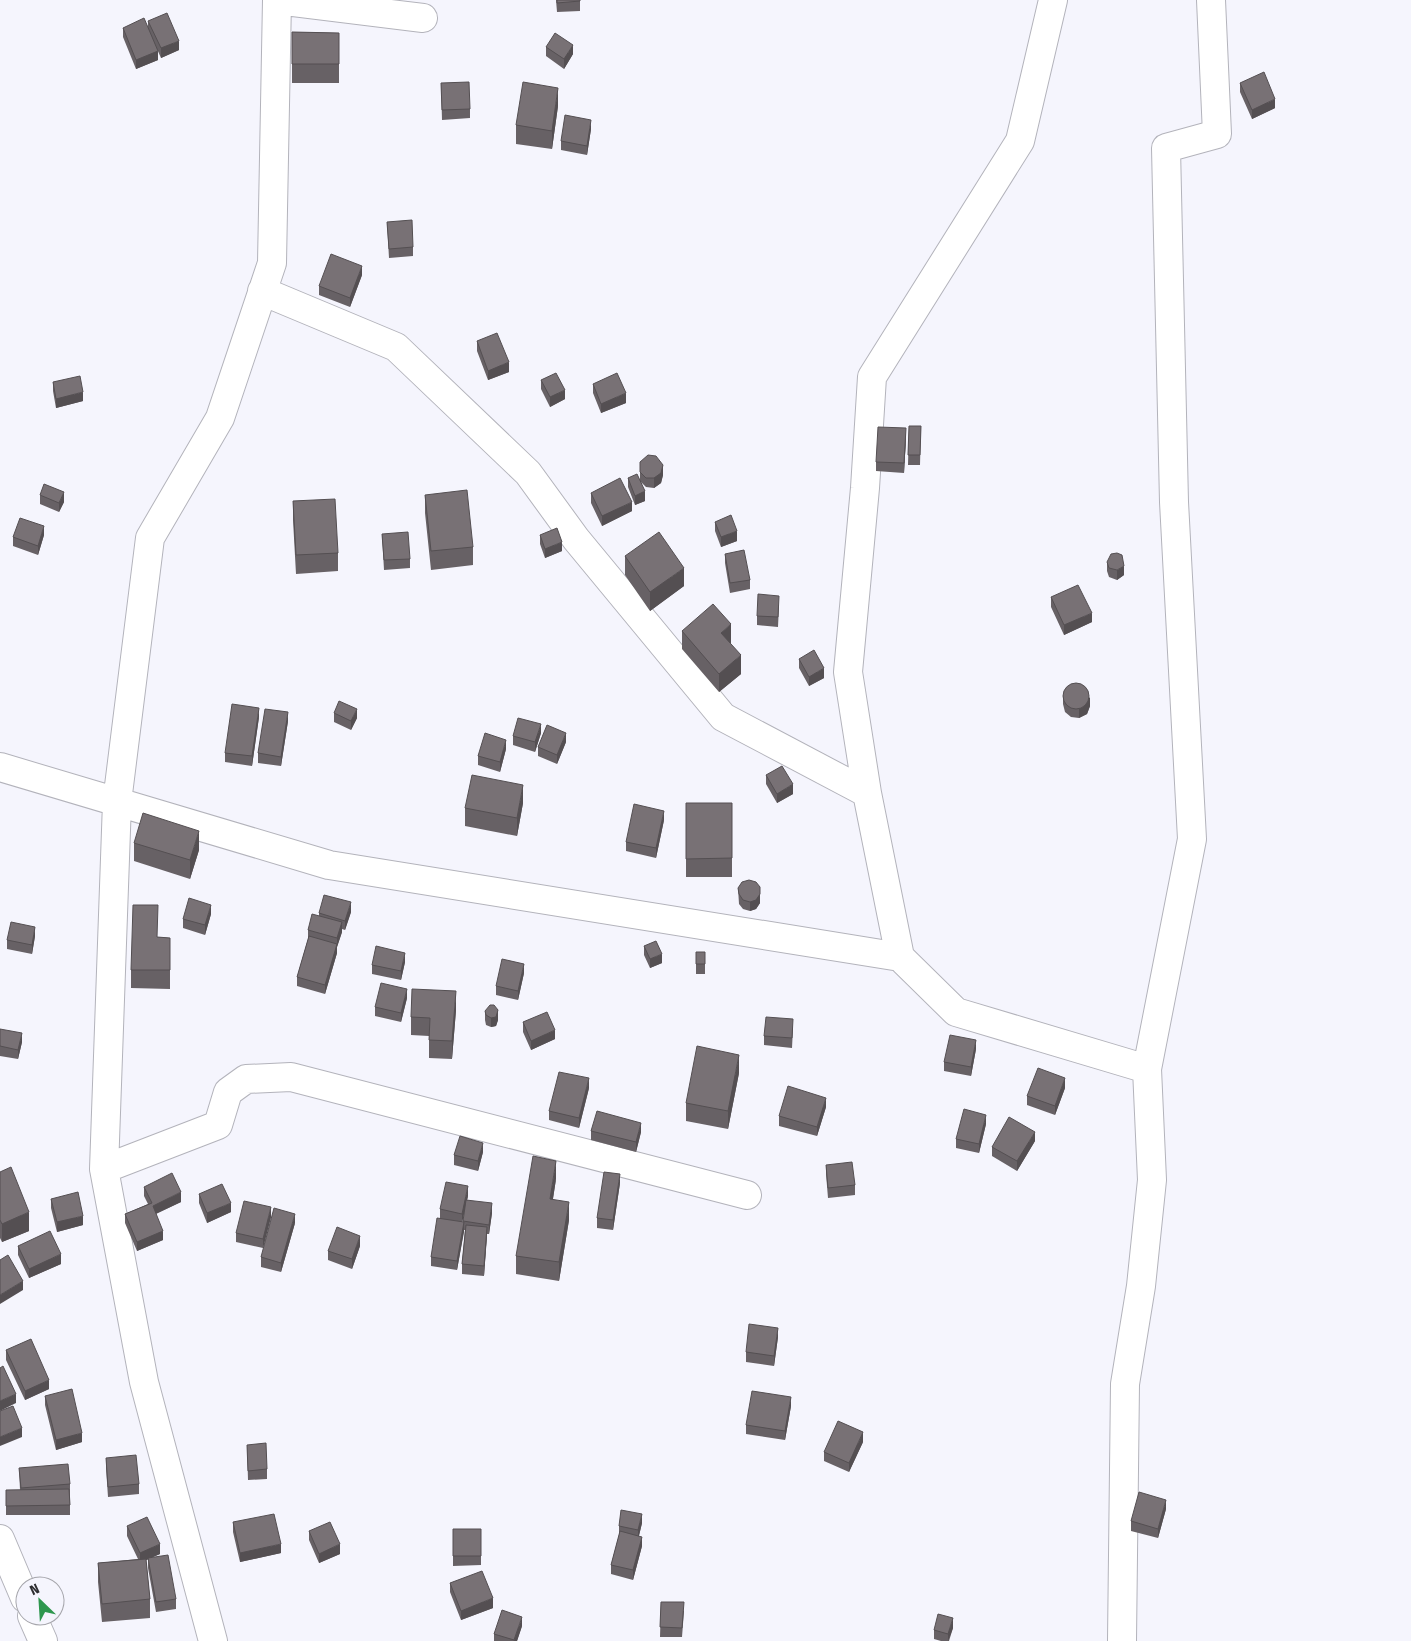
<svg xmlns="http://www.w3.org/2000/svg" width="1411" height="1641" viewBox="0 0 1411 1641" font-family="'Fira Sans Condensed',sans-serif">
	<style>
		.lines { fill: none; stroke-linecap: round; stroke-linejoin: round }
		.street-casing { stroke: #b3b3bb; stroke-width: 30 }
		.street { stroke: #fff; stroke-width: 28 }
		.wall { fill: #676165; fill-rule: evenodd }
		.shaded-wall { fill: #544f52 }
		.building { fill: #787175; stroke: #544f52 }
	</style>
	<rect width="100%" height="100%" fill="#f5f5fd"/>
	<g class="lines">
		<defs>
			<path id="street" d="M277,0l146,18
				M262,291l134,56 132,126 48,66 147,178 144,76 33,164 56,55 191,57
				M0,767l329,98 571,92
				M867,793l-19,-121 17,-184 7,-111 148,-236 33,-141
				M104,1169l114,-44 10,-33 18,-13 45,-2 456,118
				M0,1539l25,59
				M32,1616l11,25
				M213,1641l-69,-259 -40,-213 13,-367 33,-264 70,-120 52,-155 5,-263
				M1122,1641l3,-257 16,-98 11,-106 -5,-111 45,-230 -18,-337 -8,-354 51,-14 -6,-134"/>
		</defs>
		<use href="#street" class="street-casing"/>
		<use href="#street" class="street"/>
	</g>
	<path class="wall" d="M556,0h24v11l-23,1z
		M148,21l31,29 -18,8 -4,-9 1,11 -22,9 -13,-32v-9l25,1z
		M292,32l47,1v50h-47z
		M546,47l27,7 -9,15 -18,-13z
		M441,83l29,26v9l-28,2z
		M1240,83l35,25 -23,11 -12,-27z
		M558,106l-6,43 -36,-5v-19z
		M591,129l-4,26 -26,-5v-9z
		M387,222l26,25v9l-24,2z
		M362,275l-12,32 -31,-12v-9z
		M477,341l32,31 -21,8 -11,-29z
		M541,380l24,19 -15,8 -9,-18z
		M53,382l30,19 -27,7 -3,-17z
		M593,384l33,19 -25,10 -8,-20z
		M909,426h12l-1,39h-12z
		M906,438l-2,35 -28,-2v-9z
		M640,462l23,13 -2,8 -7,5 -8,-1 -5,-5 4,19 -10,4 -7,-18v-9l12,2z
		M591,493l41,18 -30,15 -11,-23z
		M40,495l24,7 -5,10 -19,-8z
		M425,495l48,52v18l-42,5 -6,-57z
		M293,501l45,52v18l-42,3 -3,-54z
		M715,522l22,19 -16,6 -6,-16z
		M382,534l28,25v9l-26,2z
		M44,535l-6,20 -25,-9v-9z
		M540,535l22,16 -17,7 -5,-14z
		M725,554l25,26v9l-20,4 -5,-30z
		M625,556l59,30 -34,25 -25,-36z
		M1107,562l17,13 -7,5 -8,-3 -2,-6z
		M1051,597l41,25 -28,13 -13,-28z
		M779,605l-1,22 -21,-2v-9z
		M682,631l49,12h-1l11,31 -22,18 -37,-43z
		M799,659l25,19 -15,8 -10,-18z
		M1063,695l27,11 -3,8 -8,4 -8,-1 -6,-5 -2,-8z
		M334,713l23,5 -6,12 -17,-8z
		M259,717l-7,49 -27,-4v-9z
		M288,721l-7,45 -23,-3v-10z
		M541,733l-6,19 -22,-7v-9z
		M566,742l-9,22 -19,-8v-9z
		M506,749l-6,23 -22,-7v-9z
		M766,775l27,19 -16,9 -11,-19z
		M523,803l-6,33 -52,-10v-18z
		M686,803h46v74h-46z
		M664,820l-8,38 -30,-7v-9z
		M134,843l65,7 -9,29 -56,-18z
		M738,888l22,15 -4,6 -6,2 -7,-2 -4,-5z
		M351,912l-6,18 -3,-1v3l-5,15v6l-12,41 -28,-8v-9l11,-38v-9l11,-14v-3z
		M211,914l-6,21 -22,-7v-9z
		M35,936l-3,18 -25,-5v-9z
		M157,937l13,1v51l-39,-1v-18z
		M644,946l18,17 -12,5 -6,-13z
		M696,952h9v22h-9z
		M405,962l-4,18 -29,-6v-9z
		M524,973l-6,27 -22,-5v-9z
		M407,998l-6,24 -26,-6v-9z
		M456,1010l-4,49 -23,-1v-22l-18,-1v-18z
		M485,1011l13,9 -2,6 -5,1 -5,-2 -1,-5z
		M523,1022l32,17 -24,11 -8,-18z
		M793,1028l-1,20 -28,-3v-9z
		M0,1029l22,13 -4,17 -18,-3z
		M976,1049l-5,27 -27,-5v-9z
		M739,1073l-11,56 -42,-8v-18z
		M589,1088l-10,40 -30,-8v-9z
		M1065,1088l-10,27 -28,-10v-9z
		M826,1107l-9,29 -38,-10v-10z
		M986,1124l-7,29 -23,-5v-9z
		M591,1131l50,1 -5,20 -45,-12z
		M1035,1141l-18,30 -25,-15v-9z
		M483,1152l-5,19 -24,-6v-10z
		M826,1165l29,20v10l-27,3 -2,-24z
		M0,1172l29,59 -27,11 -2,-4z
		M556,1179l-3,20 16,21 -10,61 -43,-7v-18z
		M620,1183l-7,47 -16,-2v-10z
		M144,1187l37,15 -25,12 7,26 -26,11 -12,-28v-9l23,-10 -4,-8z
		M199,1194l32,18 -24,11 -8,-20z
		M468,1196l-1,4 25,13 -3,21h-2l-3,42 -22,-2v-10l3,-34h-1l-7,40 -26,-4v-9l9,-38v-10zM465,1208l-2,14h-1z
		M51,1199l32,26 -26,7 -6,-24z
		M271,1217l-8,31 -27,-6v-9z
		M295,1223l-14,49 -20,-5v-10z
		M18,1246l43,18 -32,14 -11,-23z
		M360,1246l-8,23 -24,-9v-9z
		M778,1337l-4,29 -28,-4v-10z
		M6,1350l43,39 -24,11 -19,-40z
		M45,1396l37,46 -26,8 -11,-45z
		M791,1406l-6,34 -39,-6v-9z
		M863,1442l-14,30 -25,-11v-9z
		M247,1445l20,24v10l-19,1z
		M106,1458l33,26v10l-31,3 -2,-29z
		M19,1468l51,16v31h-64v-9l14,-16z
		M1166,1509l-8,29 -27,-7v-10z
		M233,1522l48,31 -41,9 -7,-30z
		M642,1523l-3,13 3,10 -9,34 -22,-6v-9l8,-30v-9z
		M127,1526l33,28 -10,4 26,41v10l-20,3 -8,-44v-9l-2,1 4,39v19l-48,4 -4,-40v-19l40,-4 -11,-23z
		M453,1529h28v36l-28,1z
		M309,1531l31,23 -21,9 -10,-23z
		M450,1583l43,25 -32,12 -11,-28z
		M661,1602l23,9 -2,26h-22z
		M522,1626l-5,15h-23v-7z
		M953,1628l-4,13h-8l-7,-2v-9z"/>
	<path class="shaded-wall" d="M179,41v9l-18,8v-10z
		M573,45v9l-9,15v-10z
		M158,51v9l-22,9v-9z
		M558,88v18l-6,43v-18z
		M1275,99v9l-23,11v-9z
		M591,120v9l-4,26v-9z
		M362,266v9l-12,32v-9z
		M509,362v10l-21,8v-9z
		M565,390v9l-15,8v-10z
		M83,392v9l-27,7v-9z
		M626,393v10l-25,10v-9z
		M906,428v10l-2,35v-10z
		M663,465v10l-2,8 -7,5v-10z
		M645,491v10l-10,4v-9z
		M64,492v10l-5,10v-9z
		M632,502v9l-30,15v-10z
		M44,526v9l-6,20v-9z
		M737,531v10l-16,6v-10z
		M562,542v9l-17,7v-9z
		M1124,566v9l-7,5v-10z
		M684,568v18l-34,25v-19z
		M1092,613v9l-28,13v-10z
		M731,624v19l-10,8v-18z
		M741,655v19l-22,18v-18z
		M824,668v10l-15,8v-9z
		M1090,697v9l-3,8 -8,4v-9z
		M259,708v9l-7,49v-10z
		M357,709v9l-6,12v-9z
		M288,712v9l-7,45v-9z
		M541,724v9l-6,19v-10z
		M566,733v9l-9,22v-9z
		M506,740v9l-6,23v-10z
		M793,784v10l-16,9v-9z
		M523,785v18l-6,33v-18z
		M664,811v9l-8,38v-10z
		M199,831v19l-9,29v-19z
		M760,894v9l-4,6 -6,2v-9z
		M351,902v10l-6,18v-9z
		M211,905v9l-6,21v-10z
		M342,922v10l-5,15v-9z
		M35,927v9l-3,18v-9z
		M337,944v9l-12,41v-9z
		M405,953v9l-4,18v-9z
		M662,954v9l-12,5v-9z
		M524,964v9l-6,27v-9z
		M407,989v9l-6,24v-9z
		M456,991v19l-4,49v-18z
		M498,1010v10l-2,6 -5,1v-9z
		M555,1030v9l-24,11v-9z
		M22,1033v9l-4,17v-9z
		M976,1040v9l-5,27v-9z
		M739,1055v18l-11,56v-18z
		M589,1078v10l-10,40v-10z
		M1065,1078v10l-10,27v-9z
		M826,1098v9l-9,29v-9z
		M986,1115v9l-7,29v-9z
		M641,1123v9l-5,20v-10z
		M1035,1132v9l-18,30v-10z
		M483,1143v9l-5,19v-10z
		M556,1161v18l-6,38v-18z
		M620,1174v9l-7,47v-10z
		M468,1186v10l-6,27v-9z
		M181,1192v10l-28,13v-9z
		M569,1202v18l-10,61v-19z
		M231,1203v9l-24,11v-10z
		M492,1203v10l-3,21v-9z
		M271,1207v10l-8,31v-9z
		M29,1212v19l-27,11v-18z
		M295,1214v9l-14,49v-9z
		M83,1216v9l-26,7v-10z
		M464,1222v10l-7,38v-9z
		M487,1227v9l-3,40v-10z
		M163,1231v9l-26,11v-9z
		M360,1236v10l-8,23v-10z
		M61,1254v10l-32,14v-9z
		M23,1281v9l-23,14v-9z
		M778,1328v9l-4,29v-10z
		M49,1380v9l-24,11v-9z
		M16,1394v9l-16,8v-10z
		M791,1397v9l-6,34v-9z
		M22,1428v9l-22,9v-9z
		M863,1432v10l-14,30v-9z
		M82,1433v9l-26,8v-10z
		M1166,1500v9l-8,29v-9z
		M642,1514v9l-4,16v-9z
		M642,1537v9l-9,34v-10z
		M160,1544v10l-20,9v-10z
		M281,1544v9l-41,9v-9z
		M340,1544v10l-21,9v-9z
		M493,1598v10l-32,12v-9z
		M522,1617v9l-5,15h-3z
		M953,1618v10l-5,13v-7z"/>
	<path class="building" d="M557,0h23v1l-23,2z
		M167,13l12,28 -18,7 -13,-27z
		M144,18l14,33 -22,9 -13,-32z
		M292,32l47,1v31h-47z
		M555,33l18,12 -9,14 -18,-12z
		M1264,72l11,27 -23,11 -12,-27z
		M469,82l1,27 -28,1 -1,-27z
		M523,82l35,6 -6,43 -36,-6z
		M565,115l26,5 -4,26 -26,-5z
		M412,220l1,27 -24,2 -2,-27z
		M331,254l31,12 -12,32 -31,-12z
		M497,333l12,29 -21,9 -11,-30z
		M556,373l9,17 -15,7 -9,-17z
		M617,373l9,20 -25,11 -8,-20z
		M80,376l3,16 -27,7 -3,-17z
		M909,426h12l-1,29h-12z
		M878,427l28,1 -2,35 -28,-1z
		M648,455l8,1 7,9 -2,8 -7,5h-8l-6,-6v-10z
		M637,474l8,17 -10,5 -7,-18z
		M620,478l12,24 -30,14 -11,-23z
		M44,484l20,8 -5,11 -19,-8z
		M467,490l6,57 -42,4 -6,-56z
		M335,499l3,54 -42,2 -3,-54z
		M731,515l6,16 -16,6 -6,-15z
		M20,518l24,8 -6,20 -25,-9z
		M557,528l5,14 -17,7 -5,-14z
		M408,532l2,27 -26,1 -2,-26z
		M659,532l25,36 -34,24 -25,-36z
		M744,550l6,30 -20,3 -5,-29z
		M1117,553l5,2 2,11 -7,4 -8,-2 -2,-6 4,-8z
		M1078,585l14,28 -28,12 -13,-28z
		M758,594l21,2 -1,21 -21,-1z
		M713,604l18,20 -10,9 20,22 -22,19 -37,-43z
		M814,650l10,18 -15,9 -10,-18z
		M1063 696a13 13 0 1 1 26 0a13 13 0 1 1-26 0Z
		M339,701l18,8 -6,12 -17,-8z
		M232,704l27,4 -7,48 -27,-3z
		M265,709l23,3 -7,45 -23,-4z
		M518,718l23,6 -6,18 -22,-6z
		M547,725l19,8 -9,22 -19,-8z
		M485,733l21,7 -6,22 -22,-6z
		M782,766l11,18 -16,10 -11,-19z
		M472,775l51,10 -6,33 -52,-10z
		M686,803h46v55l-46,1z
		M634,804l30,7 -8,37 -30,-6z
		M143,813l56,18 -9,29 -56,-17z
		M749,880l7,2 4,5v7l-4,6 -6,2 -7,-2 -4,-6 -1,-6 4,-6z
		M324,895l27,7 -6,19 -26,-8z
		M189,898l22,7 -6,20 -22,-6z
		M133,905h25l-1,32 13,1v32h-39z
		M312,914l30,8 -5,16 -29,-8z
		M11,922l24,5 -3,18 -25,-5z
		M309,936l28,8 -12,41 -28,-8z
		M656,941l6,13 -12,5 -6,-13z
		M376,946l29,7 -4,18 -29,-6z
		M696,952h9v12h-9z
		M502,959l22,5 -6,27 -22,-5z
		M381,983l26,6 -6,24 -26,-6z
		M412,989l44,2 -4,50 -23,-1 1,-22 -19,-1z
		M490,1005h4l4,5 -2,7 -5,1 -5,-3 -1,-4z
		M547,1012l8,18 -24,11 -8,-19z
		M766,1017l27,2 -1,19 -28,-2z
		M0,1029l22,4 -4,17 -18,-4z
		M950,1035l26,5 -5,27 -27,-5z
		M697,1046l42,9 -11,56 -42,-8z
		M1038,1068l27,10 -10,28 -28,-10z
		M559,1072l30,6 -10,40 -30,-7z
		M788,1086l38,12 -9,29 -38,-11z
		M964,1109l22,6 -7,29 -23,-5z
		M597,1111l44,12 -5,19 -45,-11z
		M1009,1117l26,15 -18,29 -25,-14z
		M460,1136l23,7 -5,18 -24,-6z
		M533,1156l23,5 -6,38 19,3 -10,60 -43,-6z
		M852,1162l3,23 -27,3 -2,-23z
		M11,1167l18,45 -27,12 -2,-4v-48z
		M604,1172l16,2 -7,46 -16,-2z
		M172,1173l9,19 -28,14 10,25 -26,11 -12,-28 27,-11 -8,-16z
		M446,1182l22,4 -6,28 -22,-5z
		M222,1184l9,19 -24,10 -8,-19z
		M78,1192l5,24 -26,6 -6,-23z
		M466,1200l26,3 -3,22 -26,-4z
		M244,1201l27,6 -8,32 -27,-6z
		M274,1208l21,6 -14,49 -20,-6z
		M437,1218l27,4 -7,39 -26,-4z
		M466,1225l21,2 -3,39 -22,-2z
		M337,1227l23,9 -8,23 -24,-8z
		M50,1231l11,23 -32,15 -11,-23z
		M8,1255l15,26 -23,14v-35z
		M749,1324l29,4 -4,28 -28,-4z
		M31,1339l18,41 -24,11 -19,-41z
		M3,1366l13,28 -16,7v-33z
		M72,1389l10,44 -26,7 -11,-44z
		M752,1391l39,6 -6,34 -39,-6z
		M13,1406l9,22 -22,9v-26z
		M838,1421l25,11 -14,31 -25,-11z
		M266,1443l1,26 -19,2 -1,-26z
		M136,1455l3,29 -31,3 -2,-29z
		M68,1464l2,20 -49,4 -2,-20z
		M69,1489l1,16 -64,1v-16z
		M1139,1492l27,8 -8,29 -27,-8z
		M621,1510l21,4 -4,16 -19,-4z
		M274,1514l7,30 -41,9 -7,-31z
		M147,1517l13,27 -20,9 -13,-27z
		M330,1522l10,22 -21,10 -10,-23z
		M453,1529h28v27h-28z
		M620,1531l22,6 -9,33 -22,-5z
		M168,1555l8,44 -20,3 -8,-44z
		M146,1559l4,40 -48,5 -4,-41z
		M482,1571l11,27 -32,13 -11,-28z
		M661,1602h23l-2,26 -22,-1z
		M502,1610l20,7 -8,23 -20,-6z
		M938,1614l15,4 -5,16 -14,-4z"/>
	<g transform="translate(40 1601) rotate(335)"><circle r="24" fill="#f5f5fd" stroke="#a5a5ab"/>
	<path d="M0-4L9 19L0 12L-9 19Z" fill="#2e974e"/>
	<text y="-8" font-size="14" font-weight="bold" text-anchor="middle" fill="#2d2d30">N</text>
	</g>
</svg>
